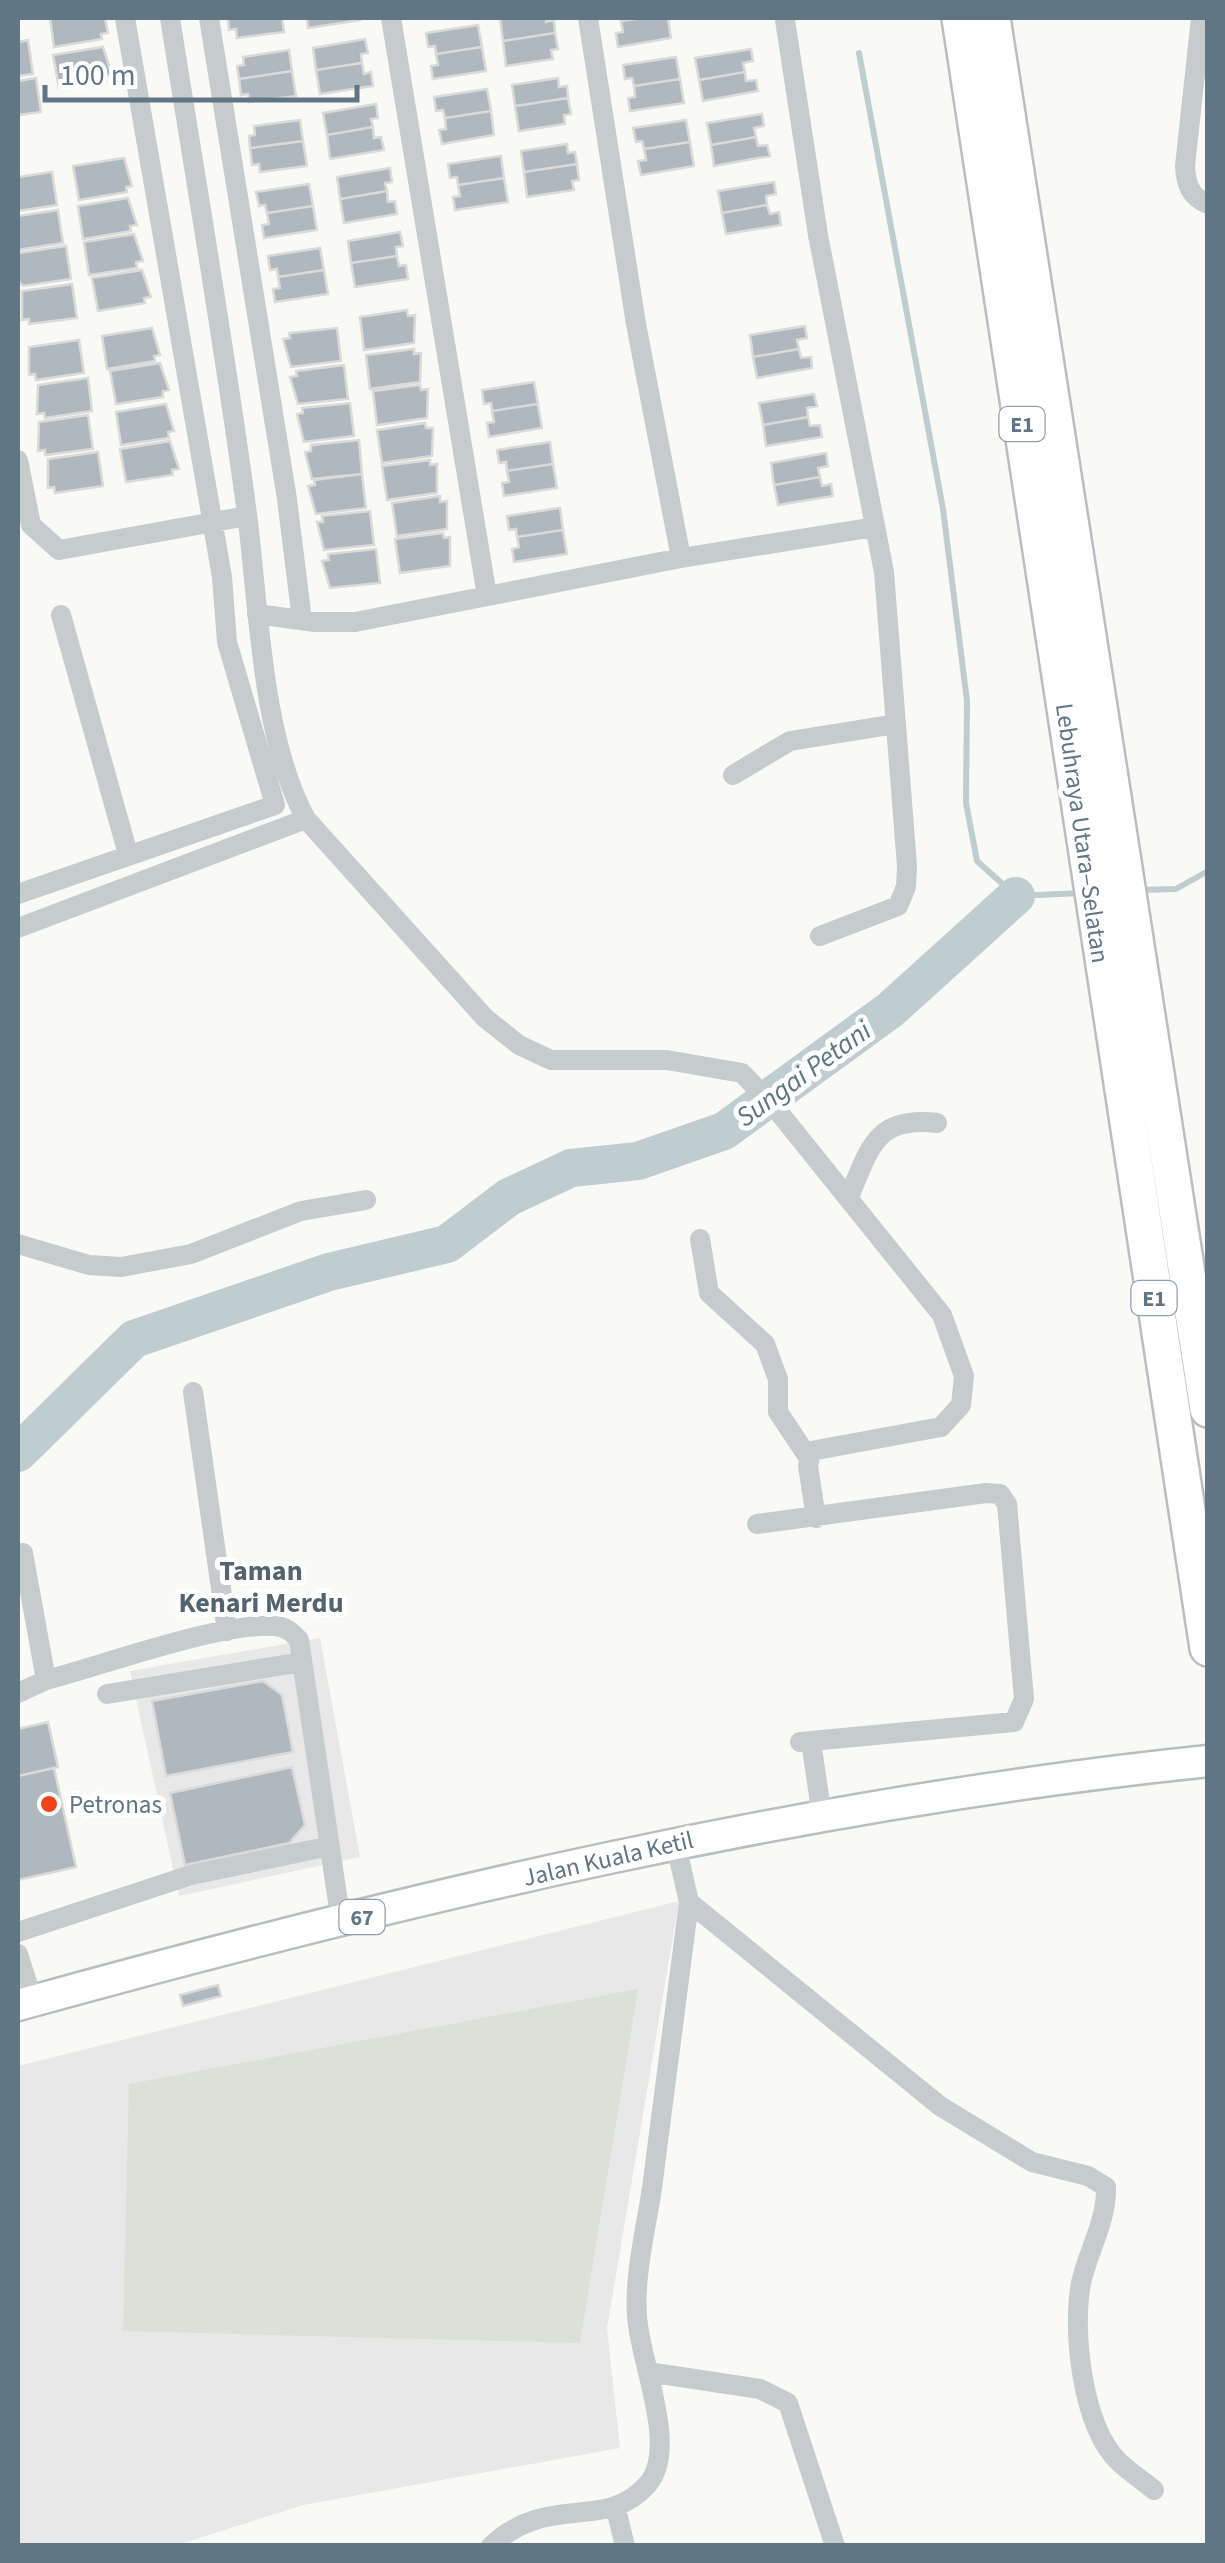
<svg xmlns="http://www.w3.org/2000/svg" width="1225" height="2563" viewBox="0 0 1225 2563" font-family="'Source Sans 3',sans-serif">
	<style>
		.built { fill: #e7e8e7 }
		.pitch { fill: #dbe1d6 }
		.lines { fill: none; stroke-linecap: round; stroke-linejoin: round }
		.stream { stroke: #bfccd0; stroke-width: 6 }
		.river { stroke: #bfccd0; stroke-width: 38 }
		.building { fill: #afb8be; stroke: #dbdad8; stroke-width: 2.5 }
		.primary-casing { stroke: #b9bec1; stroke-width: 35 }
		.motorway-casing { stroke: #babec1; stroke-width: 40 }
		.minor { stroke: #c6cbce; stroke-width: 20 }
		.primary { stroke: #fff; stroke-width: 30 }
		.motorway { stroke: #fff; stroke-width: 35 }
		.poi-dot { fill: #f3431b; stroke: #fff; stroke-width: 4 }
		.labels { text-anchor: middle; stroke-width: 10; stroke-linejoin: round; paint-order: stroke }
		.shield { fill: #fff; stroke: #909fa9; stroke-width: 2.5 }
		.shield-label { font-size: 22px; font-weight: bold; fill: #617684 }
		.street-label { font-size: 25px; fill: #617684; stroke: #fff }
		.poi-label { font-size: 25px; fill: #617684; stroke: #fff; text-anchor: start }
		.water-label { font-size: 28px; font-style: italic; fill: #5c767e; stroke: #fff }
		.neighbourhood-label { font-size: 28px; font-weight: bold; fill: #54646e; stroke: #fff }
	</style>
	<rect width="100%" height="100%" fill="#f9f9f6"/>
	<path class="built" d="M320,1638l40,219 -181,39 -49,-225z
		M679,1901l-72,427 13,120 -317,57 -126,40h-159v-479z"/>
	<path class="pitch" d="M638,1989l-58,354 -457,-12 6,-247z"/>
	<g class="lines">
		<path class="stream" d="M859,53l84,456 24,192 -1,102 11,58 39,35 65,-3
			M1138,890l38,-1 32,-18"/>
		<path class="river" d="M18,1453l116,-114 195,-67 118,-28 62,-47 62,-29 67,-7 86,-30 166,-121 126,-114"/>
	</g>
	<path class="building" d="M50,18h55l3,15 -7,1 1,5 -48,8z
		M228,18h54l2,14 -47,6 -1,-9 -7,1z
		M307,18h54v2l-53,8z
		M546,18v4l8,-2 1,13 -52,8 -3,-22z
		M644,18h24l3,20 -53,9 -2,-14 7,-1 -2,-11z
		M478,25l4,22 -46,7 -1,-8 -7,1 -2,-14z
		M555,33l3,16 -7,1 2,9 -47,7 -3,-25z
		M365,39l3,14 -7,1 1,9 -46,7 -3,-22z
		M28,40l5,34 -15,2v-34z
		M103,47l9,28 -6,1v5l-47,7 -6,-33z
		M482,47l4,24 -53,8 -2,-13 7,-1 -2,-11z
		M751,49l2,12 -10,2 2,9 -46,8 -4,-22z
		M289,50l3,21 -53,8 -2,-13 7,-1 -1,-8z
		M676,57l4,22 -46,7 -2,-8 -7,1 -2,-14z
		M362,63l2,11 7,-2 2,14 -53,8 -4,-24z
		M292,71l4,25 -47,6 -1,-8 -7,1 -2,-16z
		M745,72l1,9 10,-1 2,11 -55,10 -4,-21z
		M36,78l5,34 -23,3v-34z
		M558,78l1,9 8,-1 1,12 -53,8 -3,-21z
		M680,79l4,24 -54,8 -2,-13 7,-1 -1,-11z
		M487,89l4,22 -46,7 -2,-8 -7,1 -2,-14z
		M568,98l3,16 -7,1 1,9 -46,7 -4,-25z
		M376,104l2,14 -7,1 2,8 -46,8 -4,-22z
		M491,111l3,24 -52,9 -3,-14 7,-1 -1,-11z
		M762,114l2,12 -10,2 2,9 -45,8 -4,-22z
		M300,120l3,21 -53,7 -1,-12 6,-1 -1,-9z
		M686,120l4,22 -46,7 -2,-8 -6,1 -3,-14z
		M373,127l1,11 7,-1 3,13 -54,9 -3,-24z
		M756,137l2,9 9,-1 3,11 -56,10 -3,-21z
		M303,141l4,25 -47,6 -1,-8 -7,1 -2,-17z
		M690,142l4,24 -53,9 -3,-14 8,-1 -2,-11z
		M567,144l1,9 7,-1 2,12 -53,8 -3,-21z
		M501,156l3,22 -46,7 -1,-8 -7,1 -2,-14z
		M124,158l8,28 -6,1 1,5 -48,8 -6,-34z
		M577,164l2,16 -7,1 2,9 -47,7 -3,-25z
		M390,168l2,14 -7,1 2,8 -47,8 -3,-22z
		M52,172l5,33 -39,6v-34z
		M504,178l4,24 -53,8 -2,-13 7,-1 -2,-11z
		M774,182l2,12 -10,2 1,9 -45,8 -4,-22z
		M309,184l4,22 -46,7 -2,-8 -6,1 -3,-14z
		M387,191l1,11 7,-1 2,13 -53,9 -4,-24z
		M128,198l9,27 -7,1 1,5 -48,8 -5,-33z
		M767,205l3,9 9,-2 2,13 -55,9 -4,-21z
		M313,206l4,24 -53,8 -2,-13 7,-1 -2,-11z
		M58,210l5,33 -45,7v-34z
		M400,232l3,14 -7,1 1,9 -46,7 -3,-22z
		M134,234l9,27 -7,1 1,6 -48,7 -5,-33z
		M66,246l5,33 -48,7 -5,-5v-28z
		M320,248l4,22 -46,7 -1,-8 -7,1 -2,-14z
		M397,256l2,10 7,-1 2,14 -53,8 -4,-24z
		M142,270l9,27 -7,1 1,5 -47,8 -6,-33z
		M324,270l4,24 -53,8 -2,-13 7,-1 -2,-11z
		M72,284l5,34 -48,6v-5l-7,1v-29z
		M407,310l1,6 7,-1 -1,28 -50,7 -4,-33z
		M805,326l2,12 -10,2 2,9 -46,8 -3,-22z
		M152,328l8,27 -6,1 1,5 -48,8 -5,-33z
		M337,328l4,33 -50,6 -8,-28 7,-1 -1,-5z
		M79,340l5,33 -48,7 -1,-6 -6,1v-28z
		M414,349v5l7,-1 -1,29 -50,7 -4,-34z
		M799,349l2,9 10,-1 1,11 -55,10 -4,-21z
		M160,363l9,27 -6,1v6l-47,7 -6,-33z
		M344,365l4,34 -50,5 -8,-27 7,-1 -1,-5z
		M88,378l4,33 -47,7 -1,-5 -7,1 1,-29z
		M534,382l4,22 -46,7 -1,-8 -7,1 -2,-14z
		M420,385l1,5 7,-1 -1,29 -50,7 -4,-34z
		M814,394l3,12 -10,2 1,9 -45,8 -4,-22z
		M350,403l4,33 -50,6 -7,-28 6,-1 -1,-5z
		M166,404l8,27 -6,1 1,6 -48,7 -5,-33z
		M538,404l4,24 -53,9 -2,-14 7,-1 -2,-11z
		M88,415l5,34 -48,6v-5l-7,1 1,-29z
		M808,417l2,9 10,-1 2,12 -56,9 -3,-21z
		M425,423l1,5h7l-1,28 -50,7 -5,-33z
		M359,440l3,34 -50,5 -7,-27 6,-1v-6z
		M170,441l9,28 -7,1 1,5 -47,7 -6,-33z
		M550,442l3,22 -46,7 -1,-9 -7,1 -2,-13z
		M98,452l5,34 -48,7 -1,-6 -6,1v-29z
		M826,453l2,13 -10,2 2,9 -46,8 -3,-22z
		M430,460v5l7,-1v29l-50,7 -5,-34z
		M553,464l4,24 -53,8 -2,-13 7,-1 -2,-11z
		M362,474l4,34 -50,6 -8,-28 7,-1 -1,-5z
		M820,477l2,9 9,-2 2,12 -55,9 -4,-20z
		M440,496v6l7,-1v28l-50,7 -5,-33z
		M560,508l3,22 -46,7 -1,-8 -7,1 -2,-14z
		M370,511l4,34 -50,5 -7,-28h6l-1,-6z
		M563,530l4,24 -53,8 -2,-13 7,-2 -2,-10z
		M443,533l1,5 6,-1v29l-50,7 -5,-34z
		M376,549l4,34 -50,5 -8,-27 7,-1 -1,-6z
		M263,1681l19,14 11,57 -127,24 -14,-75z
		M48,1722l10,45 -40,9v-47z
		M292,1767l13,58 -16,18 -104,22 -15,-72z
		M54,1768l22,99 -58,13v-104z
		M218,1985l3,11 -38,10 -3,-11z"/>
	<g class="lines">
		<defs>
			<path id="primary" d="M18,2005c390,-108 786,-202 1190,-244"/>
			<path id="motorway" d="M960,18l248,1630
				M992,18l216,1391"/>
		</defs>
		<use href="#primary" class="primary-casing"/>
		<use href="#motorway" class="motorway-casing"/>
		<path class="minor" d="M170,18c26,165 55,330 77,496 12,92 14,223 59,305l179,199 34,27 32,15h116l75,13 35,37 165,205 22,61 -3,29 -20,22 -130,24 -3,15 8,52
			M209,18l78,481 15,121
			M391,18l96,578
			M588,18l48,306 45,234
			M1201,18l-16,148c1,18 5,31 23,38
			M785,20l33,215 66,337 23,294 -1,21 -8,19 -78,30
			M18,460l13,65 28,25 188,-34
			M257,614l58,8h40l326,-64 194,-31
			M61,615l67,239
			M733,775l57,-34 106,-17
			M18,894l257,-89 -48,-163 -5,-65 -97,-559
			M18,928l288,-109
			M849,1197c21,-50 27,-81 88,-74
			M700,1239l9,54 56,51 13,35v33l30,45
			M18,1244l71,21 32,2 70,-13 110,-43 65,-11
			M193,1392l34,239
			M757,1524l229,-31 14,1 7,10 17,195 -10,23 -214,20
			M23,1553l23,127
			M18,1693l28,-13c58,-15 172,-57 227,-54 12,0 19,6 26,14l42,282
			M107,1694l195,-32
			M811,1741l11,76
			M689,1902l251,204 92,56 56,14 18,11c1,34 -18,64 -25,96 -9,48 1,142 37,178 10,10 24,19 36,29
			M18,1932l173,-57 139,-29
			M18,1954l15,47
			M648,2372l112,17 28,14 47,143
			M616,2509l9,37
			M491,2546c58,-54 114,-14 156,-61 33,-36 -8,-125 -10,-169 -3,-41 9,-87 15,-128 12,-95 25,-191 37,-286l-14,-61"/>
		<use href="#primary" class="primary"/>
		<use href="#motorway" class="motorway"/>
	</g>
	<circle class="poi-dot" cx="49" cy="1804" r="10"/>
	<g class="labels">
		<g class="shield">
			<rect x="999.5" y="407" width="45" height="34" rx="8"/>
			<rect x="1131.5" y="1281" width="45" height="34" rx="8"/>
			<rect x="339.5" y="1900" width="45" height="34" rx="8"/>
		</g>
		<g class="shield-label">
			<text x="1022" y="432">E1</text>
			<text x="1154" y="1306">E1</text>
			<text x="362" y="1925">67</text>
		</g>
		<g class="street-label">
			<text transform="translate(1083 833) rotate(82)" y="9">Lebuhraya Utara–Selatan</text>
			<text transform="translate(608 1858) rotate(-13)" y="9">Jalan Kuala Ketil</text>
		</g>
		<g class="poi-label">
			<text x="69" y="1813">Petronas</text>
		</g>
		<g class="water-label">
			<text transform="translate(803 1073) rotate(-36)" y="10">Sungai Petani</text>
		</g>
		<g class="neighbourhood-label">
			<text x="261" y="1580">Taman<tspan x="261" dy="32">Kenari Merdu</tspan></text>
		</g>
	</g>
	<rect width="1225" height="2563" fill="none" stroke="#617684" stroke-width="40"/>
	<path d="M45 85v15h312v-15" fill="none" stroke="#617684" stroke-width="5"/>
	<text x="60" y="85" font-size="30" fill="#617684" stroke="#ffffff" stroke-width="8" paint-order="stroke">100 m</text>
</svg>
